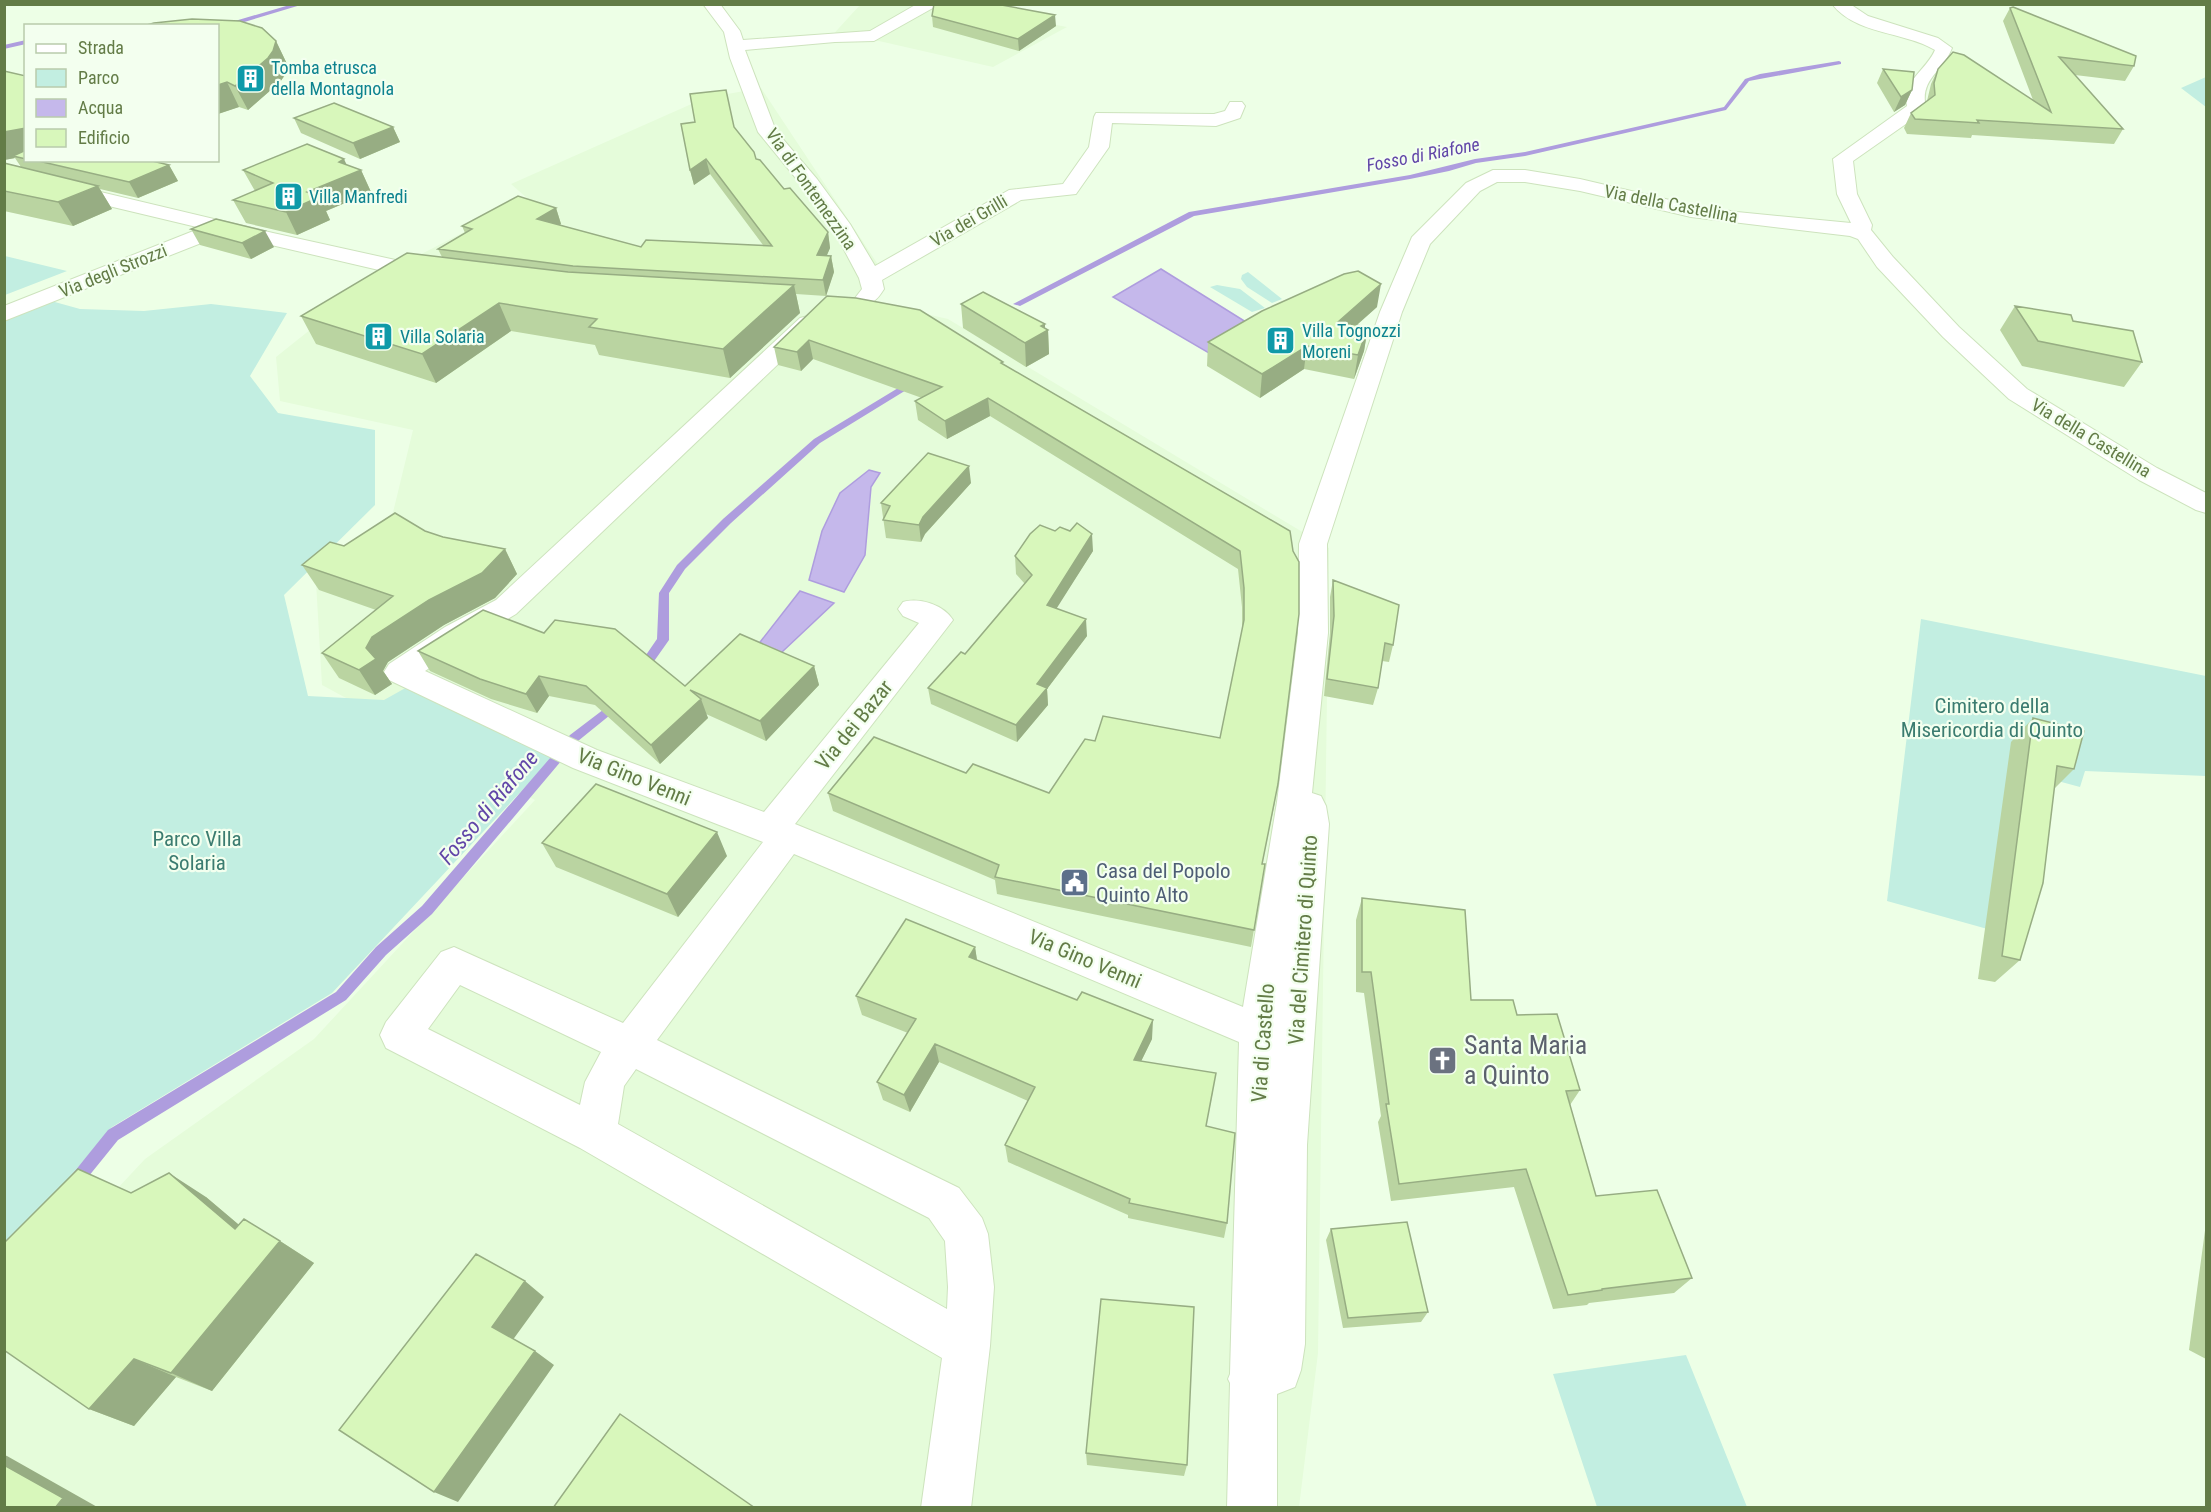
<svg xmlns="http://www.w3.org/2000/svg" width="2211" height="1512" viewBox="0 0 2211 1512" font-family="'Roboto Condensed',sans-serif">
	<style>
		.residential { fill: #e5fcda }
		.green { fill: #c2eee1 }
		.water { fill: #c5b8eb; stroke: #ae9dde; stroke-width: 1.5 }
		.lines { fill: none; stroke-linecap: round; stroke-linejoin: round }
		.stream { fill: #ae9dde; fill-rule: evenodd }
		.minor-casing { stroke: #cde3bd; stroke-width: 2 }
		.minor { fill: #fff; fill-rule: evenodd }
		.wall { fill: #bad4a1 }
		.shaded-wall { fill: #97ad83 }
		.building { fill: #d8f7bb; stroke: #97ad83; stroke-width: 1.5 }
		.labels { text-anchor: middle; stroke-width: 4.5; stroke-linejoin: round; paint-order: stroke }
		.far-culture-label { font-size: 18px; fill: #0d838f; stroke: #f3ffef; text-anchor: start }
		.far-water-label { font-size: 18px; font-style: italic; fill: #6146a8; stroke: #f3ffef }
		.far-street-label { font-size: 18px; fill: #637c47; stroke: #f3ffef }
		.park-label { font-size: 21px; fill: #3b7c70; stroke: #f3ffef }
		.street-label { font-size: 21px; fill: #637c47; stroke: #f3ffef }
		.service-label { font-size: 21px; fill: #4e5e75; stroke: #f3ffef; text-anchor: start }
		.water-label { font-size: 22px; font-style: italic; fill: #6146a8; stroke: #f3ffef }
		.near-worship-label { font-size: 26px; fill: #5b616d; stroke: #f3ffef; text-anchor: start }
	</style>
	<rect width="100%" height="100%" fill="#edffe6"/>
	<path class="residential" d="M860,5h91l116,22 -74,40 -114,-26 -51,-1z
		M761,88l118,178 -19,33 88,20 381,229 -11,805 -19,154h-1294l-1,-197 141,-151 169,-120 221,-239 -213,-115 -6,-103 72,-49 25,-103 -133,-29 -4,-44 99,-79 153,-79 -17,-15 194,-86z"/>
	<path class="green" d="M2206,77v30l-25,-19z
		M5,256l62,15 -62,24z
		M1248,272l34,27 -10,4 -25,-16 -6,-8 1,-4z
		M1217,285l23,4 25,19 -13,4 -42,-25z
		M44,299l36,10 64,2 67,-7 76,9 -37,63 28,37 97,17v75l-91,90 24,101 76,4 25,-14 150,65 -227,242 -220,134 -107,126v-939z
		M1921,619l285,57v100l-121,-5 -5,16 -26,-7 -45,155 -122,-34z
		M1686,1355l61,152h-150l-44,-133z"/>
	<path class="water" d="M1161,269l101,63 -48,24 -101,-59z
		M869,470l11,3 -9,14 -6,68 -21,37 -35,-12 13,-49 18,-38z
		M800,591l34,12 -53,50 -24,-7z"/>
	<g class="lines">
		<path class="stream" d="M293,4h11l-86,26v-4z
			M26,40v4l-22,5v-4z
			M1839,61l2,1v2l-92,17 -23,29 -201,46 -49,7 -27,8 -39,8 -216,37 -174,90 -7,-2 176,-92 221,-37 65,-16 50,-7 199,-45 21,-28 15,-5z
			M913,379l3,1v4l-96,59 -89,80 -46,46 -16,24v47l-24,34h-8l-2,-3 2,-3 20,-29 2,-46 18,-28 46,-46 91,-80z
			M616,700l6,4 -2,3 -42,34 -146,173 -46,41 -40,45 -228,140 -38,47 -5,3 -5,-3 -3,-5 3,-5 38,-47 228,-138 40,-45 46,-41 148,-171z"/>
		<defs>
			<path id="minor" d="M703,4h17l20,27 3,9 127,-9 47,-27h23l-66,37 -39,1 -90,8 31,81 41,48 33,45 25,42 134,-76 54,-6 26,-37 5,-30 2,-4 118,1 11,-3 5,-9h12l3,4 -5,12 -24,8 -104,-3 -3,24 -33,47 -55,6 -139,80 2,9c-7,11 -12,17 -26,14l-3,-5 7,-9 -3,-11 -26,-49 -30,-42 -45,-55 -28,-74 -6,-26z
				M1832,4h18l18,12 70,22 14,10c-9,24 -33,31 -26,60l-3,4 -70,49 4,33 15,31 -1,5 22,27 66,70 68,62 130,79 49,25v20l-10,-3 -57,-30 -130,-81 -66,-62 -66,-70 -19,-28 -8,-3 -159,-19 -111,-26 -55,-9h-28l-17,9 -50,53 -28,68 -75,232 1,89 -16,160 9,3 5,10 3,18 -22,321 -2,199 -4,26 -6,17 -18,7v114h-50l3,-125 -2,-4 2,-5 9,-332 -445,-188 -137,186 302,148 23,30 6,16 6,53 -4,59 -19,162h-50l21,-150 -362,-210 -194,-100 -6,-13 6,-13 55,-70 13,-5 169,76 140,-181 -190,-74 -184,-88 -5,-8 5,-8 56,-37 51,-27 304,-282 8,-2 8,2 4,5 -4,5 -300,286 -49,29 -42,28 172,79 167,62 155,-189 -16,-7 -5,-7 5,-7c16,-5 41,3 50,18l-158,204 448,183 34,-205 21,-169 1,-89 81,-232 32,-75 54,-54 27,-13h32l55,9 111,26 46,7 114,11 -14,-29 -4,-35 74,-53c-5,-26 19,-35 28,-56 -32,-19 -79,-15 -103,-46zM460,985l141,67 -16,30 -5,23 -152,-76zM636,1069l293,149 16,23 3,46 -1,22 -329,-185 6,-38z
				M4,169l269,64 136,30 32,5 3,5 -3,5 -8,2 -24,-3 -185,-43 -220,87v-15l197,-78 -197,-47z"/>
		</defs>
		<use href="#minor" class="minor-casing"/>
		<use href="#minor" class="minor"/>
	</g>
	<path class="wall" d="M2010,8l124,58 -9,15 -50,-6 48,54 -9,15 -142,-9 -1,3 -64,-4 -3,-6 7,-15 16,-12 4,-17 7,-15 95,31 -30,-79z
		M932,16l124,10 -37,25 -86,-24z
		M218,26l58,15 11,23 -2,11 -5,7 -32,28 -9,-3 -21,7z
		M1883,69l29,21 -7,15 -11,7 -17,-29z
		M4,71l22,5v84h122l21,5 9,16 -40,17 -38,-9 12,20 -39,17 -69,-15v-48l17,4 -6,-9 -11,2z
		M294,118l99,9 7,15 -40,17 -59,-26z
		M734,128l22,31 28,30 44,43 2,16 -3,7 4,1 3,16 -8,24 -30,-2 4,19 -70,65 -131,-23 -4,-10 -84,-14 -75,52 -120,-39 -15,-28 141,-59 -4,-8 27,-16 -3,-7 94,-18 5,16 -1,1 81,22 122,-2 -53,-71 -16,11 -4,-15z
		M347,165l14,5 10,22 -45,19 4,9 -33,15 -51,-12 -13,-23 22,-9 -12,-21z
		M191,229l83,18 -23,12 -51,-14z
		M827,296l176,68 287,167 -15,271 -13,62h3l-14,83 -254,-53 -2,-14 -162,-69 -5,-18 138,-20 83,20 46,-52 125,-3 22,-108v-23l-4,-38 -248,-153 -43,23 -29,-19 -3,-19 7,-3 -109,-39 -12,12 -23,-6 -4,-18z
		M961,304l87,26 1,24 -23,13 -63,-39z
		M2015,306l58,15 69,41 -18,25 -102,-21 -22,-36z
		M1377,307l-20,18 11,2 -4,24 -10,28 -50,-10 -44,29 -53,-32 1,-24z
		M971,483l-46,51 -4,8 -35,-4 -5,-35z
		M425,531l18,6 62,12 12,25 -22,24 -51,27 -56,37 -5,9 9,13 -17,11 -36,-17 -17,-25 54,-43 -57,-20 -17,-25 42,-19z
		M1093,551l-37,57 31,28 -40,53 1,16 -31,37 -86,-38 -3,-16 37,-34 60,-70 -9,-10 -1,-18z
		M1333,580l60,65 -4,17 -7,-1 -4,27 -5,17 -49,-9 6,-63v-36z
		M418,651l267,35 129,-20 5,19 -53,56 -60,-27 2,4 -48,46 -65,-59 -46,-9 -12,17 -46,-14 -61,-28z
		M2033,718l41,51 -20,20 -34,171 -25,22 -17,-3 33,-237z
		M542,843l185,13 -49,61 -122,-50z
		M1362,898l109,102 46,15 63,75 -10,15 26,91 96,82 -18,15 -85,10 -2,2 -34,4 -39,-122 -123,14 -13,-79 3,-6 -17,-123 -8,-1v-72z
		M975,947l2,14 175,78 -11,22 72,30 -7,35 21,97 -3,15 -96,-20v-3l-120,-53 -3,-17 23,-44 -89,-39 -29,50 -27,-12 -6,-18 31,-49 -46,-18 -6,-19z
		M131,1193l75,4 33,28 41,16 34,22 -102,128 -36,-14 -42,49 -45,-17z
		M2206,1223v136l-17,-9z
		M1331,1229l97,83 -7,10 -78,6 -17,-88z
		M1086,1453l101,12 -3,11 -97,-11z"/>
	<path class="shaded-wall" d="M1055,15l1,11 -37,25 -1,-12z
		M276,41l11,23 -2,11 -5,7 -32,28 -13,-24z
		M227,82l12,25 -21,7v-29z
		M1912,90l-7,15 -11,7 7,-15z
		M393,127l7,15 -40,17 -7,-16z
		M26,128v28h-13l2,2 -11,2v-28z
		M344,159l7,15 10,-4 10,22 -45,19 4,9 -33,15 -11,-23 53,-50z
		M706,159l4,15 -16,11 -4,-15z
		M169,165l9,16 -40,17 -9,-16z
		M98,186l14,23 -39,17 -15,-24z
		M556,208l5,16 -18,10 -6,-15z
		M265,231l9,16 -23,12 -9,-16z
		M828,232l2,16 -10,23 -3,-16z
		M831,256l3,16 -8,24 -3,-16z
		M1381,284l-4,23 -43,38 4,-23z
		M794,285l6,28 -70,65 -7,-29z
		M499,303l12,28 -75,52 -14,-29z
		M1045,324v7l3,-1 1,24 -23,13 -1,-24 16,-17z
		M1368,327l-4,24 -10,28 4,-24z
		M809,340l4,19 -12,12 -4,-19z
		M1307,346l-3,23 -44,29 2,-24z
		M988,398l2,18 -43,23 -2,-18z
		M969,466l2,17 -46,51 -4,8 -2,-17 4,-8z
		M1092,534l1,17 -45,71 -1,-17z
		M505,549l12,25 -22,24 -51,27 -56,37 -5,9 9,13 -17,11 -16,-25 7,-22 6,-11z
		M1086,619l1,17 -40,53 1,16 -31,37 -1,-17 21,-41z
		M814,666l5,19 -53,56 -6,-20z
		M539,676l10,20 -12,17 -11,-19z
		M701,699l7,19 -48,46 -9,-19z
		M717,832l10,24 -49,61 -11,-23z
		M975,947l3,19 -9,-9z
		M1153,1020l-1,19 -19,39 1,-18z
		M935,1044l4,18 -29,50 -6,-17z
		M169,1173l37,24 64,54 -35,-22z
		M280,1241l34,22 -102,128 -41,-18z
		M525,1281l19,16 -32,44 -20,-14z
		M535,1351l19,14 -96,137 -24,-10z
		M134,1359l42,18 -42,49 -45,-17z
		M4,1455l3,1 92,52h-44l-51,-43z"/>
	<path class="building" d="M934,4h62l59,11 -37,24 -86,-23z
		M2013,7l123,49 -2,10 -75,-9 64,72 -146,-9 2,3 -64,-4 -4,-6 24,-18 -1,-12 4,-14 15,-17 11,3 87,57 -41,-104z
		M192,19l48,2 22,7 14,13 -3,10 -5,7 -33,28 -8,-4 -9,3v-59h-75l11,-3z
		M1883,69l31,3 -2,18 -11,7z
		M4,71l22,5v52l-22,4z
		M726,90l8,37 20,25 2,7 4,1 24,29 6,-1 38,44 -11,23 14,1 -8,24 -250,-14 -135,-17 34,-20 -10,-3 56,-30 38,12 -19,11 104,28 5,-7 126,6 -66,-87 -16,11 -9,-46 14,-2 -5,-28z
		M334,103l59,24 -40,16 -59,-25z
		M307,144l37,15 -5,3 22,8 -54,22 12,5 -33,15 -53,-12 40,-17 -30,-13z
		M26,150v9l-13,-3z
		M34,160h114l21,5 -40,17z
		M4,163l94,23 -40,16 -54,-11z
		M216,219l49,12 -23,12 -51,-14z
		M407,253l161,19 226,13 -71,64 -134,-22 8,-8 -98,-16 -77,51 -121,-38z
		M1358,271l23,13 -43,38 30,5 -10,28 -51,-9 -45,28 -54,-32 54,-31 82,-37z
		M983,292l62,32 -4,2 7,4 -23,13 -64,-39z
		M827,296l29,2 64,12 83,52 -2,1 289,168 3,20 6,11v52l-21,170 -16,80h3l-11,66 -259,-53 4,-12 -171,-72 46,-56 92,36 7,-9 76,29 36,-54 10,2 8,-25 117,22 24,-118v-32l-4,-37 -252,-153 -43,23 -30,-20 27,-14 -133,-47 -12,12 -23,-5z
		M2015,306l56,9 2,6 60,10 9,31 -104,-21z
		M928,453l41,13 -46,51 -4,8 -36,-5 7,-14 -9,-3z
		M395,513l30,18 18,6 62,12 -23,24 -53,27 -57,37 -6,11 10,11 -17,11 -37,-17 71,-57 -91,-31 28,-23 14,4z
		M1077,523l15,11 -45,71 39,14 -49,65 10,4 -31,37 -88,-37 33,-36 4,2 67,-79 -17,-19 15,-22 10,-9 15,6 5,-4 10,4z
		M1333,580l66,25 -6,40 -8,-2 -7,45 -51,-9 7,-63z
		M483,610l61,23 11,-13 60,9 70,57 55,-52 74,32 -54,55 -70,-31 11,9 -50,46 -65,-59 -47,-10 -13,18 -46,-15 -62,-28z
		M2033,718l51,13 -10,38 -17,-3 -14,117 -23,77 -18,-4z
		M596,784l121,48 -50,62 -125,-51z
		M1362,898l103,12 6,90h42l4,15 40,-1 23,76 -14,1 30,105 61,-6 35,88 -90,11v1l-34,5 -42,-126 -127,15 -13,-80h3l-18,-132h-9z
		M906,919l69,28 -6,10 108,43 5,-8 71,28 -19,40 82,13 -10,53 29,7 -8,90 -98,-20 1,-4 -125,-54 30,-58 -100,-43 -31,51 -27,-13 39,-63 -60,-23z
		M78,1169l53,24 38,-20 66,56 9,-10 36,22 -109,132 -37,-14 -45,50 -85,-59v-107z
		M1407,1222l21,90 -80,6 -17,-89z
		M476,1254l49,27 -33,46 43,24 -101,141 -95,-62z
		M1101,1299l93,8 -7,158 -101,-12z
		M620,1414l135,94h-202z
		M4,1465l59,33 -8,10h-51z"/>
	<defs>
		<symbol id="building-square" viewBox="-11 -11 22 22"><rect x="-9" y="-9" width="18" height="18" rx="4" fill="#0f9aa8" stroke="#f3ffef"/><path d="M-4-6H4V6H1V3H-1V6H-4ZM-2.5-4.3h1.7v1.8h-1.7ZM.8-4.3h1.7v1.8H.8ZM-2.5-1h1.7V.8h-1.7ZM.8-1h1.7V.8H.8Z" fill="#fff"/></symbol>
		<symbol id="civic-square" viewBox="-11 -11 22 22"><rect x="-9" y="-9" width="18" height="18" rx="4" fill="#5c6f8a" stroke="#f3ffef"/><path d="M-.6-6.5H3V-4.5H.6V-3L4-1V1h2V6H-6V1h2V-1L-.6-3ZM-1.2 2.5V6h2.4V2.5Z" fill="#fff"/></symbol>
		<symbol id="church-square" viewBox="-11 -11 22 22"><rect x="-9" y="-9" width="18" height="18" rx="4" fill="#6b7280" stroke="#f3ffef"/><path d="M-1.2-6h2.4v3.5h3.3v2.4h-3.3V6h-2.4V-.1h-3.3v-2.4h3.3Z" fill="#fff"/></symbol>
	</defs>
	<g fill-rule="evenodd">
		<use href="#building-square" x="234" y="62" width="33" height="33"/>
		<use href="#building-square" x="272" y="180" width="33" height="33"/>
		<use href="#building-square" x="362" y="320" width="33" height="33"/>
		<use href="#building-square" x="1264" y="324" width="33" height="33"/>
		<use href="#civic-square" x="1058" y="866" width="33" height="33"/>
		<use href="#church-square" x="1426" y="1044" width="33" height="33"/>
	</g>
	<g class="labels">
		<g class="far-culture-label">
			<text x="271" y="74">Tomba etrusca<tspan x="271" dy="21">della Montagnola</tspan></text>
			<text x="309" y="203">Villa Manfredi</text>
			<text x="1302" y="337">Villa Tognozzi<tspan x="1302" dy="21">Moreni</tspan></text>
			<text x="400" y="343">Villa Solaria</text>
		</g>
		<g class="far-water-label">
			<text transform="translate(1423 155) rotate(-11)" y="6">Fosso di Riafone</text>
		</g>
		<g class="far-street-label">
			<text transform="translate(811 189) rotate(55)" y="6">Via di Fontemezzina</text>
			<text transform="translate(1671 204) rotate(11)" y="6">Via della Castellina</text>
			<text transform="translate(969 221) rotate(-30)" y="6">Via dei Grilli</text>
			<text transform="translate(113 271) rotate(-22)" y="6">Via degli Strozzi</text>
			<text transform="translate(2091 438) rotate(31)" y="6">Via della Castellina</text>
		</g>
		<g class="park-label">
			<text x="1992" y="713">Cimitero della<tspan x="1992" dy="24">Misericordia di Quinto</tspan></text>
			<text x="197" y="846">Parco Villa<tspan x="197" dy="24">Solaria</tspan></text>
		</g>
		<g class="street-label">
			<text transform="translate(854 725) rotate(-51)" y="7">Via dei Bazar</text>
			<text transform="translate(634 777) rotate(22)" y="7">Via Gino Venni</text>
			<text transform="translate(1303 940) rotate(-86)" y="7">Via del Cimitero di Quinto</text>
			<text transform="translate(1085 959) rotate(23)" y="7">Via Gino Venni</text>
			<text transform="translate(1263 1043) rotate(-86)" y="7">Via di Castello</text>
		</g>
		<g class="service-label">
			<text x="1096" y="878">Casa del Popolo<tspan x="1096" dy="24">Quinto Alto</tspan></text>
		</g>
		<g class="water-label">
			<text transform="translate(488 807) rotate(-50)" y="8">Fosso di Riafone</text>
		</g>
		<g class="near-worship-label">
			<text x="1464" y="1054">Santa Maria<tspan x="1464" dy="30">a Quinto</tspan></text>
		</g>
	</g>
	<rect width="2211" height="1512" fill="none" stroke="#637c47" stroke-width="12"/>
	<rect x="24" y="24" width="195" height="138" fill="#f3ffef" stroke="#b9cbac" stroke-width="1.5"/>
	<rect x="36" y="44" width="30" height="9" fill="#ffffff" stroke="#b9cbac" stroke-width="1.5"/>
	<text x="78" y="54" font-size="18" fill="#637c47">Strada</text>
	<rect x="36" y="69" width="30" height="18" fill="#c2eee1" stroke="#b9cbac" stroke-width="1.5"/>
	<text x="78" y="84" font-size="18" fill="#637c47">Parco</text>
	<rect x="36" y="99" width="30" height="18" fill="#c5b8eb" stroke="#b9cbac" stroke-width="1.5"/>
	<text x="78" y="114" font-size="18" fill="#637c47">Acqua</text>
	<rect x="36" y="129" width="30" height="18" fill="#d8f7bb" stroke="#b9cbac" stroke-width="1.5"/>
	<text x="78" y="144" font-size="18" fill="#637c47">Edificio</text>
</svg>
